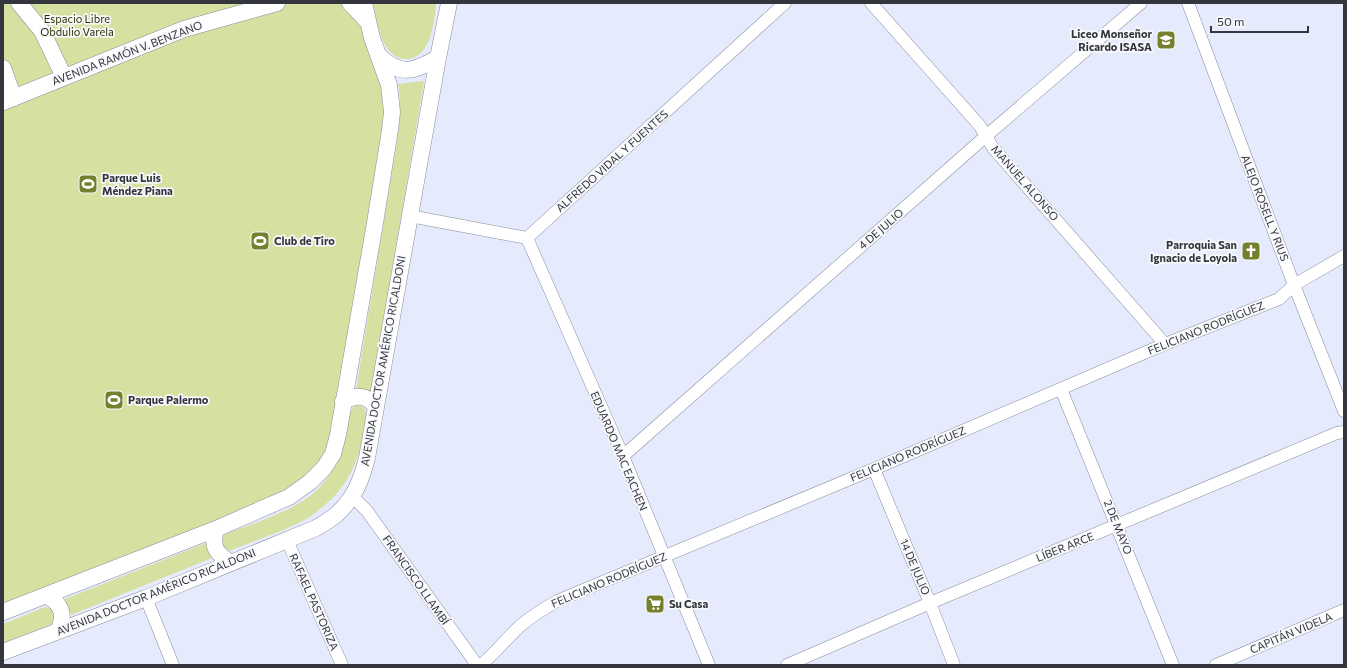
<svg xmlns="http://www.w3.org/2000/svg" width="1347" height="668" viewBox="0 0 1347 668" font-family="Commissioner,sans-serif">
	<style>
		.green { fill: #d5e0a1 }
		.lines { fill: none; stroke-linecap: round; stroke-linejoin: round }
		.street-casing { stroke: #878c9c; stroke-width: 13 }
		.secondary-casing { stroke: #878c9c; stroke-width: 17 }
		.street { stroke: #fff; stroke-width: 12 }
		.secondary { stroke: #fff; stroke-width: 16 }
		.labels { text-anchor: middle; stroke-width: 3.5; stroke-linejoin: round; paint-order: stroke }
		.park-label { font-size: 11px; fill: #2c3100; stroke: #f8f9fc }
		.poi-label { font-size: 11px; font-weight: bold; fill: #34363d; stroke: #f8f9fc; text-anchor: start }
		.street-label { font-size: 11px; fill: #34363d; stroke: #f8f9fc }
	</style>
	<rect width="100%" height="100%" fill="#e5ebfc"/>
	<path class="green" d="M3,3h361l25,82 -51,350 -28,47 -307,130z
		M373,3h63c-1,19 -6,58 -32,56 -6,0 -14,-6 -17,-11 -8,-12 -11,-32 -14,-45z
		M423,81l1,1 -53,310 -15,-2c11,-69 23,-138 34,-207 5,-32 14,-67 8,-99z
		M356,405c11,1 11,9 10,18 -6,35 -17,64 -46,86 -4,3 -8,7 -12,9 -25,14 -53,22 -79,33l-4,-1 -5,-9 4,-6c29,-12 75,-25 96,-48 16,-18 23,-37 27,-60 2,-8 1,-17 9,-22z
		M206,543l6,15 -141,57 -6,-16z
		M45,607c8,2 10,5 11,13l-4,4 -49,19v-19z"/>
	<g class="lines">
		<defs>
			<path id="street" d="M871,3l109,123 13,22 172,196
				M1188,3l106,282 50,126
				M410,216l117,22
				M527,238l96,218 86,209
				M527,238l258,-235
				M1061,389l112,276
				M623,456l363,-320 155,-133
				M874,469l56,134 24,62
				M352,496l15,15 110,154
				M287,540l55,125
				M146,598l27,67
				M481,665c14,-12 26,-27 40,-40 11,-9 24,-17 36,-24l317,-132 291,-125 114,-45 15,-14 50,-29
				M787,665l143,-62 407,-170 7,-1
				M1216,665l128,-55"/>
			<path id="secondary" d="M19,3l23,28 22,46
				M350,3l18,19
				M379,56c23,21 34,15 59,2
				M3,68l11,30
				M3,102l181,-73 93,-26
				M343,401c14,-6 23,-7 33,6
				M216,529c-5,19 0,23 14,34
				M47,596c15,8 18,18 12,34
				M3,612l213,-83 73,-32 21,-15 14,-14 9,-14 5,-19 37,-212 15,-93 2,-18 -3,-27 -17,-47 -8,-35
				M3,652l143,-54 170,-70c7,-4 15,-9 21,-14 18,-17 24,-33 30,-56l71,-400 11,-55"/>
		</defs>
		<use href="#street" class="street-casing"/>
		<use href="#secondary" class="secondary-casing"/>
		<use href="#street" class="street"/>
		<use href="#secondary" class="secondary"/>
	</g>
	<defs>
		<symbol id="school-square" viewBox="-11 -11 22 22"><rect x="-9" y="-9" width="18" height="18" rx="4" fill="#75802d" stroke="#f8f9fc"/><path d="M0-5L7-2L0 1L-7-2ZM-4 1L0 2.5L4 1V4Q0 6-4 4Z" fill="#fff"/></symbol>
		<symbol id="stadium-square" viewBox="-11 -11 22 22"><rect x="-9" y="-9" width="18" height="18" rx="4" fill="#75802d" stroke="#f8f9fc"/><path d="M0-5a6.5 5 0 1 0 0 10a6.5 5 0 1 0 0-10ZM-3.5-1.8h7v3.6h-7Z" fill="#fff"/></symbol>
		<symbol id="church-square" viewBox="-11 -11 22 22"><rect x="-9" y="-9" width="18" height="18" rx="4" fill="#75802d" stroke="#f8f9fc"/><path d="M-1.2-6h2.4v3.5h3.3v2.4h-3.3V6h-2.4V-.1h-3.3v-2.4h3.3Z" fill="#fff"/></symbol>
		<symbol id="supermarket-square" viewBox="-11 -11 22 22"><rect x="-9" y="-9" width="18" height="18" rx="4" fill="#75802d" stroke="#f8f9fc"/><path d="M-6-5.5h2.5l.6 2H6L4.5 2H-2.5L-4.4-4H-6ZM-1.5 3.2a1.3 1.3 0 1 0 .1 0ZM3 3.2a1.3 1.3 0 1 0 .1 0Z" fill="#fff"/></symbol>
	</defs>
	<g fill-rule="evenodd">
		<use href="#school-square" x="1155" y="29" width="22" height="22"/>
		<use href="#stadium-square" x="77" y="173" width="22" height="22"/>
		<use href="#stadium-square" x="249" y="230" width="22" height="22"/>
		<use href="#church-square" x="1240" y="240" width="22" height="22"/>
		<use href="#stadium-square" x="103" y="389" width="22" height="22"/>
		<use href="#supermarket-square" x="644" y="593" width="22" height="22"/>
	</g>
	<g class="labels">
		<g class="park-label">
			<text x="77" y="23">Espacio Libre<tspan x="77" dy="13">Obdulio Varela</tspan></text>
		</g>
		<g class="poi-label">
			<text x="1152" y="38" text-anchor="end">Liceo Monseñor<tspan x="1152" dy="13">Ricardo ISASA</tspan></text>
			<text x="102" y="182">Parque Luis<tspan x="102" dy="13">Méndez Piana</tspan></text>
			<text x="274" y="245">Club de Tiro</text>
			<text x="1237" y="249" text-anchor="end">Parroquia San<tspan x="1237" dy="13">Ignacio de Loyola</tspan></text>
			<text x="128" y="404">Parque Palermo</text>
			<text x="669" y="608">Su Casa</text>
		</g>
		<g class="street-label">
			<text transform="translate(127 53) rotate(-21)" y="4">AVENIDA RAMÓN V. BENZANO</text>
			<text transform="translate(612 161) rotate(-42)" y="4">ALFREDO VIDAL Y FUENTES</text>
			<text transform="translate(1025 183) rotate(49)" y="4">MANUEL ALONSO</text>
			<text transform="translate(1265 208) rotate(69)" y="4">ALEJO ROSELL Y RIUS</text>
			<text transform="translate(881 229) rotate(-41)" y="4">4 DE JULIO</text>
			<text transform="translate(1206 328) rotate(-22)" y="4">FELICIANO RODRÍGUEZ</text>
			<text transform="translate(383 361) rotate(-80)" y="4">AVENIDA DOCTOR AMÉRICO RICALDONI</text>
			<text transform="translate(619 451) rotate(67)" y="4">EDUARDO MAC EACHEN</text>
			<text transform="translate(908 454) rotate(-23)" y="4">FELICIANO RODRÍGUEZ</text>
			<text transform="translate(1118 527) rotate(68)" y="4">2 DE MAYO</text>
			<text transform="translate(1065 547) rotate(-22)" y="4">LÍBER ARCE</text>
			<text transform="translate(915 567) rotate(67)" y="4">14 DE JULIO</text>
			<text transform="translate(416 580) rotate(55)" y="4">FRANCISCO LLAMBÍ</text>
			<text transform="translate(609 580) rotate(-23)" y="4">FELICIANO RODRÍGUEZ</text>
			<text transform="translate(156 592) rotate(-22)" y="4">AVENIDA DOCTOR AMÉRICO RICALDONI</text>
			<text transform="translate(314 602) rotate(66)" y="4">RAFAEL PASTORIZA</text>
			<text transform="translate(1291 633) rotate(-23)" y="4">CAPITÁN VIDELA</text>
		</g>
	</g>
	<rect width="1347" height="668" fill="none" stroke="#34363d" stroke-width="8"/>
	<path d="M1211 26v6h97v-6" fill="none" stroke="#34363d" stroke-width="2"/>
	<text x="1217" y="26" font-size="12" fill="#34363d" stroke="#f8f9fc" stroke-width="3" paint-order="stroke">50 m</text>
</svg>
